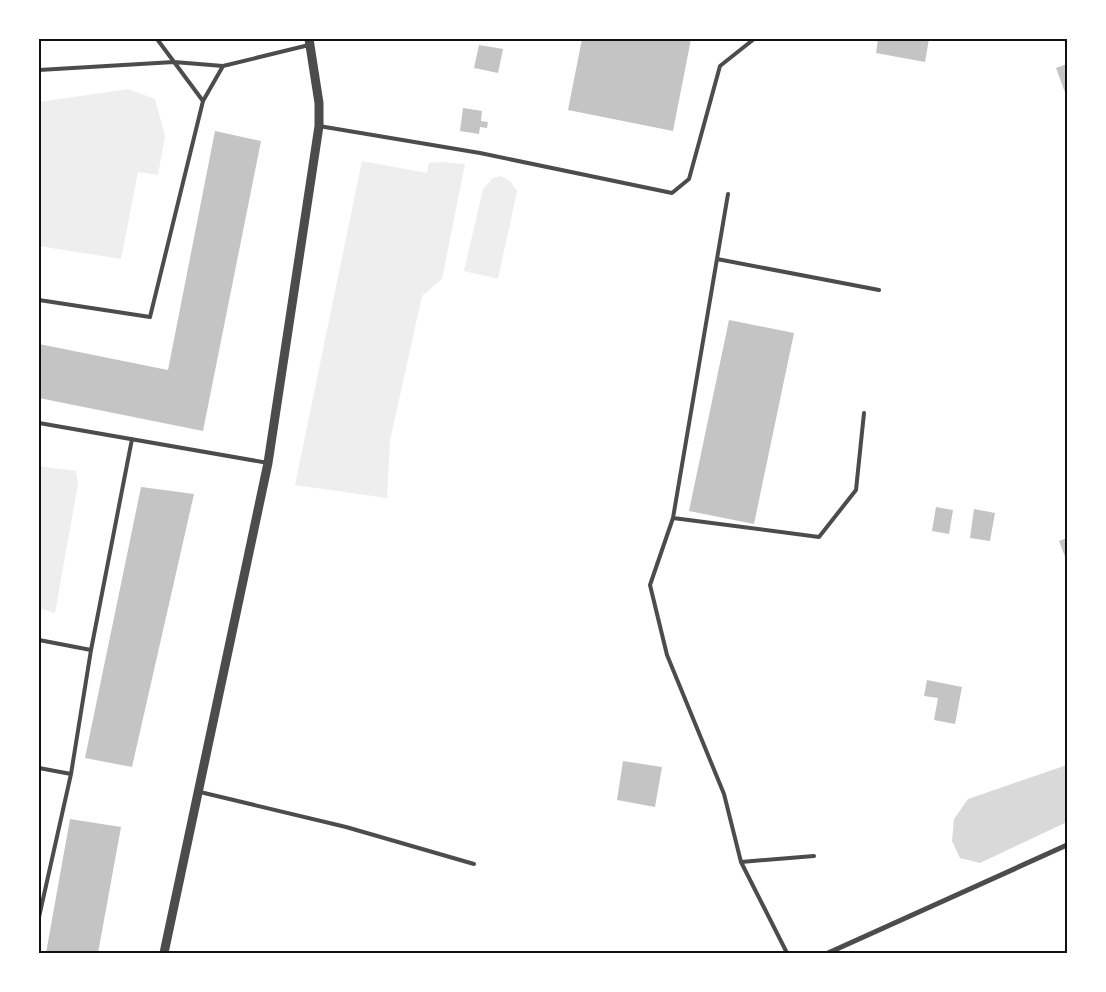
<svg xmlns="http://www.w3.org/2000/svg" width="1106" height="992" viewBox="0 0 1106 992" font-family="Bitter,serif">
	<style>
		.green { fill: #eee }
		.water { fill: #d9d9d9 }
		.building { fill: #c4c4c4 }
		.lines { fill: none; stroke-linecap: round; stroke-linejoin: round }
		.service { stroke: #4c4c4c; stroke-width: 4 }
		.minor { stroke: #4c4c4c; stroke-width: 5 }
		.tertiary { stroke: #4c4c4c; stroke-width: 9 }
		.neatline { fill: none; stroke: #111; stroke-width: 2 }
	</style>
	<rect width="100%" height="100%" fill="#fff"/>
	<path class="green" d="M128,89l27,10 10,37 -7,39 -20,-3 -17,87 -82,-13v-144z
		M362,161l65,12 2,-10 12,-1 24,2 -23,115 -20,17 -32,145 -3,57 -92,-13z
		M501,176l9,5 7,10 -19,88 -34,-8 19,-82 10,-11z
		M39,466l37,5 2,13 -23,129 -16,-5z"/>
	<path class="water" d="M1067,765v57l-87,41 -20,-5 -8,-17 2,-22 14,-20z"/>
	<path class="building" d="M582,39h109l-18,92 -105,-21z
		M878,39h51l-4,23 -49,-9z
		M479,45l24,4 -5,24 -24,-5z
		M1067,64v34l-11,-30z
		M463,108l19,3 -1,10 7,1 -1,6 -7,-1 -1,7 -19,-3z
		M215,131l46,10 -58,290 -164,-33v-54l129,26z
		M729,320l65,13 -40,191 -65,-13z
		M141,487l53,7 -62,273 -47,-9z
		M936,507l17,3 -4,24 -17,-3z
		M974,509l21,4 -5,28 -20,-3z
		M1067,538v24l-8,-21z
		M927,680l35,7 -7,37 -21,-4 4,-22 -14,-2z
		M623,761l39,6 -7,40 -38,-7z
		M70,819l51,8 -23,126h-52z"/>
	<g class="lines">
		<path class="service" d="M39,70l135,-8 49,4 86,-21
			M203,101l20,-35
			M319,126l161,27 192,40 17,-14 31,-113 34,-27
			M728,194l-55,324 146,19 37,-47 8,-77
			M717,259l162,31
			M39,300l111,17 53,-216 -46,-62
			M39,423l229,40
			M673,518l-23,67 17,70 57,139 17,68
			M39,640l52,10
			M39,768l32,6
			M200,792l146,35 128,37
			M39,917l32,-143 20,-124 41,-211
			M787,953l-46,-91 73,-6"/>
		<path class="minor" d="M828,953l239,-108"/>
		<path class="tertiary" d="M164,953l104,-490 51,-337v-23l-10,-64"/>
	</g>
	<rect width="1106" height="992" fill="none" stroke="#ffffff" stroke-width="80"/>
	<rect x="40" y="40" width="1026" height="912" class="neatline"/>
</svg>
